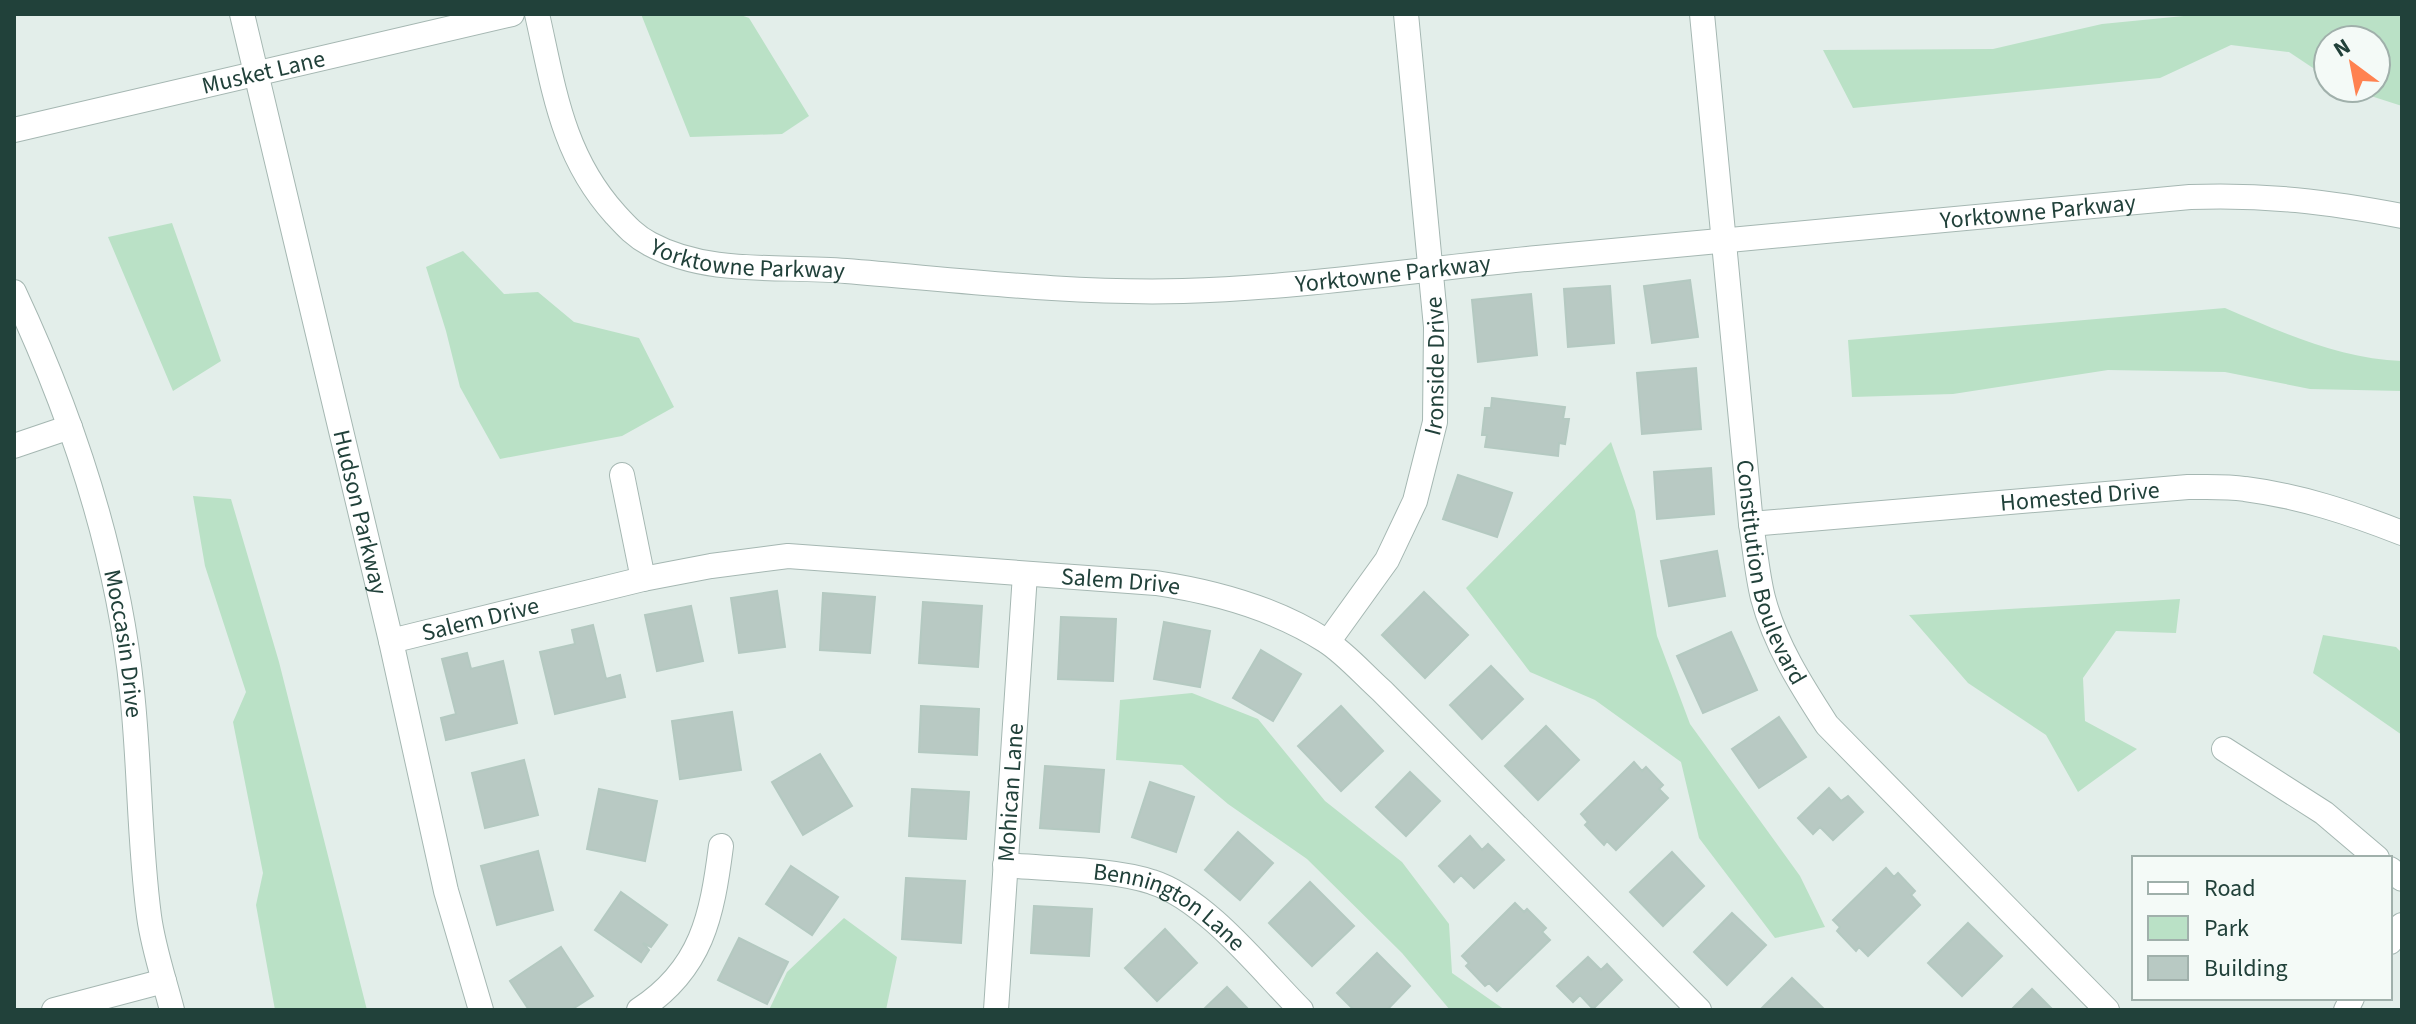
<svg xmlns="http://www.w3.org/2000/svg" width="2416" height="1024" viewBox="0 0 2416 1024" font-family="'Source Sans 3',sans-serif">
	<style>
		.green { fill: #bae1c6 }
		.building { fill: #b8c9c3; stroke: #b4c9c1; stroke-width: 2 }
		.lines { fill: none; stroke-linecap: round; stroke-linejoin: round }
		.minor-casing { stroke: #a5b7b2; stroke-width: 26 }
		.minor { stroke: #fff; stroke-width: 24 }
		.labels { text-anchor: middle; stroke-width: 8; stroke-linejoin: round; paint-order: stroke }
		.street-label { font-size: 24px; fill: #21413a; stroke: #f4faf7 }
	</style>
	<rect width="100%" height="100%" fill="#e3eeea"/>
	<path class="green" d="M641,14h97l11,4 60,98 -27,18 -92,3z
		M2204,14h198v92l-56,-18h30v-48h-48v38l-39,-26 -58,-7 -71,33 -307,30 -30,-58 170,-1 109,-25z
		M172,223l49,138 -48,30 -65,-154z
		M463,251l41,43 34,-2 36,30 65,16 35,69 -52,29 -122,23 -40,-72 -14,-56 -20,-64z
		M2225,308c56,24 115,51 177,53v30l-92,-2 -85,-17 -117,-2 -155,24 -101,3 -4,-57z
		M1611,442l24,69 22,125 33,88 110,152 25,51 -50,11 -76,-100 -18,-76 -86,-62 -65,-28 -64,-84z
		M193,496l38,3 48,163 88,348h-92l-19,-105 7,-32 -30,-151 13,-30 -41,-126z
		M2180,599l-4,34 -60,-2 -33,47 2,43 52,28 -59,43 -32,-57 -78,-52 -59,-68z
		M2323,635l73,12 6,6v82l-89,-62z
		M1192,693l66,26 67,82 77,61 47,62 3,49 53,37h-55l-48,-57 -95,-94 -79,-55 -46,-39 -66,-5 4,-60z
		M844,918l53,39 -11,53h-117l18,-38z"/>
	<path class="building" d="M1690,280l8,57 -46,6 -8,-57z
		M1610,286l4,57 -46,4 -4,-58z
		M1531,294l6,61 -59,7 -6,-62z
		M1696,368l5,61 -59,5 -5,-61z
		M1492,398l73,9 -2,12h6l-4,25 -6,-1 -1,13 -73,-9 2,-12h-5l3,-27h6z
		M1711,468l3,46 -57,5 -3,-47z
		M1458,475l54,18 -15,44 -54,-18z
		M1717,551l8,45 -56,10 -8,-45z
		M777,591l8,56 -46,6 -8,-55z
		M1424,592l44,43 -43,43 -43,-43z
		M823,593l52,4 -5,56 -50,-3z
		M923,602l59,4 -4,61 -59,-4z
		M691,606l12,55 -46,10 -12,-56z
		M1061,617l55,2 -3,62 -55,-2z
		M1164,622l46,9 -10,56 -46,-8z
		M593,625l13,54 14,-4 5,22 -70,17 -15,-62 35,-8 -3,-14z
		M1731,632l26,58 -54,23 -26,-57z
		M1261,650l40,24 -28,47 -40,-23z
		M467,653l4,16 32,-8 14,62 -71,17 -5,-22 15,-4 -14,-55z
		M1491,666l32,33 -41,40 -32,-34z
		M921,706l58,3 -2,46 -58,-3z
		M1341,706l42,45 -42,40 -43,-45z
		M732,712l9,58 -61,9 -8,-58z
		M1779,717l27,40 -47,31 -27,-39z
		M1546,726l33,34 -41,40 -33,-34z
		M820,754l32,52 -49,29 -31,-53z
		M524,760l14,55 -53,13 -13,-55z
		M1634,762l8,9 4,-4 17,18 -4,4 9,9 -52,52 -9,-9 -3,4 -19,-20 3,-3 -7,-8z
		M1045,766l59,4 -5,62 -59,-4z
		M1410,772l30,29 -34,35 -30,-29z
		M1150,782l44,15 -18,55 -44,-15z
		M1829,788l12,13 7,-5 15,16 -30,28 -13,-13 -7,7 -15,-16z
		M599,789l58,12 -12,60 -58,-12z
		M912,789l57,3 -3,47 -57,-3z
		M1238,832l35,31 -33,37 -35,-30z
		M1470,836l12,14 6,-6 16,16 -30,28 -13,-13 -7,7 -15,-16z
		M538,851l15,59 -56,15 -16,-59z
		M1672,852l32,34 -41,40 -33,-34z
		M791,866l47,31 -26,38 -46,-31z
		M1886,868l8,9 4,-4 17,18 -4,4 9,10 -52,51 -9,-9 -3,4 -19,-20 3,-4 -7,-7z
		M906,878l59,3 -4,62 -59,-4z
		M1310,882l44,44 -42,40 -43,-43z
		M621,892l46,33 -16,22 -8,-4 6,7 -8,12 -46,-32z
		M1515,903l9,9 3,-3 19,19 -4,4 8,8 -53,51 -8,-8 -4,3 -19,-20 3,-3 -7,-7z
		M1034,906l58,3 -3,47 -58,-3z
		M1732,913l34,32 -39,40 -33,-33z
		M1968,923l34,33 -40,40 -34,-33z
		M1165,929l32,34 -40,38 -32,-33z
		M739,938l49,24 -21,42 -49,-24z
		M561,947l32,49 -22,14h-42l-19,-29z
		M1377,953l33,33 -23,24h-33l-17,-17z
		M1588,957l13,13 6,-6 15,16 -29,29 -13,-14 -7,7 -16,-16z
		M1792,978l33,32h-65z
		M1227,987l22,23h-46z
		M2032,989l21,21h-42z"/>
	<g class="lines">
		<defs>
			<g id="minor">
				<path id="s1" d="M242,14l149,627 55,250 35,119"/>
				<path id="s2" d="M537,14c17,75 25,141 78,200 11,12 20,22 35,30 59,32 132,21 196,27 112,9 225,23 337,20 118,-3 236,-22 354,-33 217,-21 435,-40 653,-61 74,-3 139,5 212,19"/>
				<path id="s3" d="M1702,14l49,510c4,24 6,50 12,74 12,46 38,87 64,127l280,285"/>
				<path id="s4" d="M14,130l498,-116"/>
				<path id="s5" d="M14,292c59,126 104,261 118,400 8,74 7,149 17,224 4,31 15,63 23,94"/>
				<path d="M14,446l56,-19"/>
				<path d="M622,475l21,104"/>
				<path id="s6" d="M1751,524l437,-37c19,0 38,-1 57,2 55,7 106,24 157,44"/>
				<path id="s7" d="M391,641l252,-62 68,-13 77,-10 368,27c60,9 119,25 170,58 20,13 38,34 56,50l317,319"/>
				<path id="s8" d="M1328,642l59,-82 28,-59 20,-79 1,-95 -30,-313"/>
				<path d="M2224,749l100,64 53,45"/>
				<path id="s9" d="M1005,865c43,4 109,4 147,17 54,17 109,88 149,128"/>
				<path d="M2390,869l12,10"/>
				<path d="M2390,942l12,-17"/>
				<path d="M54,1010l110,-29"/>
				<path d="M639,1010c63,-41 73,-94 82,-164"/>
				<path id="s10" d="M996,1010l29,-436"/>
				<path d="M2346,1010l6,-12"/>
			</g>
		</defs>
		<use href="#minor" class="minor-casing"/>
		<use href="#minor" class="minor"/>
	</g>
	<g class="labels">
		<g class="street-label">
			<text dy="8" stroke="none"><textPath href="#s4" startOffset="256">Musket Lane</textPath></text>
			<text dy="8" stroke="none"><textPath href="#s2" startOffset="1660">Yorktowne Parkway</textPath></text>
			<text dy="8" stroke="none"><textPath href="#s2" startOffset="364">Yorktowne Parkway</textPath></text>
			<text dy="8" stroke="none"><textPath href="#s2" startOffset="1012">Yorktowne Parkway</textPath></text>
			<text dy="8" stroke="none"><textPath href="#s8" startOffset="304">Ironside Drive</textPath></text>
			<text dy="8" stroke="none"><textPath href="#s6" startOffset="330">Homested Drive</textPath></text>
			<text dy="8" stroke="none"><textPath href="#s1" startOffset="512">Hudson Parkway</textPath></text>
			<text dy="8" stroke="none"><textPath href="#s3" startOffset="564">Constitution Boulevard</textPath></text>
			<text dy="8" stroke="none"><textPath href="#s7" startOffset="740">Salem Drive</textPath></text>
			<text dy="8" stroke="none"><textPath href="#s7" startOffset="92">Salem Drive</textPath></text>
			<text dy="8" stroke="none"><textPath href="#s5" startOffset="370">Moccasin Drive</textPath></text>
			<text dy="8" stroke="none"><textPath href="#s10" startOffset="218">Mohican Lane</textPath></text>
			<text dy="8" stroke="none"><textPath href="#s9" startOffset="174">Bennington Lane</textPath></text>
		</g>
	</g>
	<rect width="2416" height="1024" fill="none" stroke="#21413a" stroke-width="32"/>
	<rect x="2132" y="856" width="260" height="144" fill="#f4faf7" stroke="#a0b0ab" stroke-width="2"/>
	<rect x="2148" y="882" width="40" height="12" fill="#ffffff" stroke="#a0b0ab" stroke-width="2"/>
	<text x="2204" y="896" font-size="24" fill="#21413a">Road</text>
	<rect x="2148" y="916" width="40" height="24" fill="#bae1c6" stroke="#a0b0ab" stroke-width="2"/>
	<text x="2204" y="936" font-size="24" fill="#21413a">Park</text>
	<rect x="2148" y="956" width="40" height="24" fill="#b8c9c3" stroke="#a0b0ab" stroke-width="2"/>
	<text x="2204" y="976" font-size="24" fill="#21413a">Building</text>
	<g transform="translate(2352 64) rotate(328)"><circle r="38" fill="#f4faf7" stroke="#a0b0ab" stroke-width="2"/>
	<path d="M0-6L14 30L0 20L-14 30Z" fill="#ff8250"/>
	<text y="-12" font-size="22" font-weight="bold" text-anchor="middle" fill="#21413a">N</text>
	</g>
</svg>
